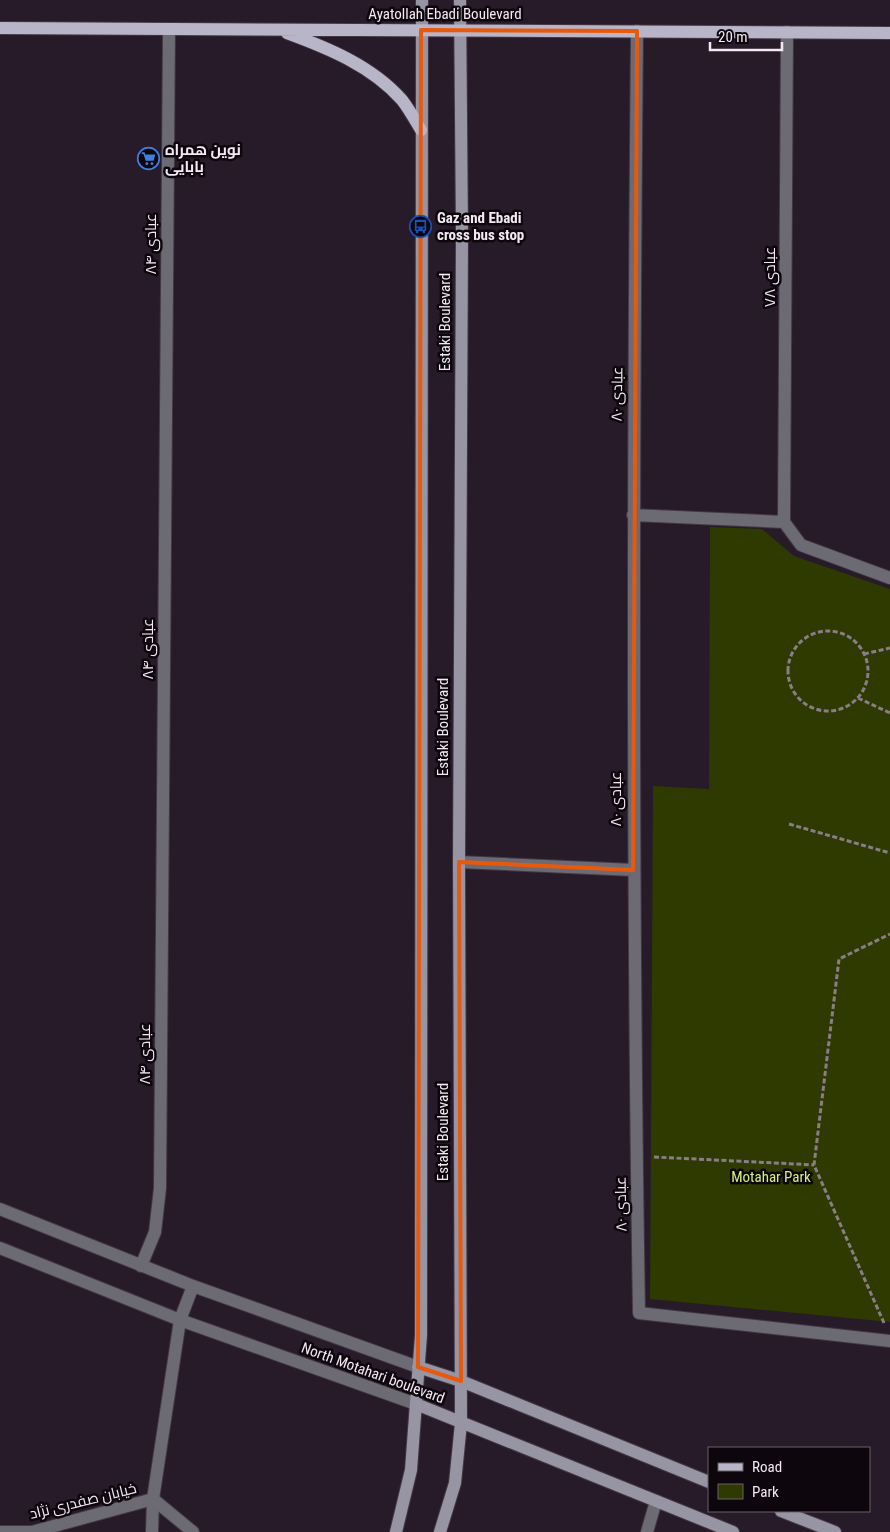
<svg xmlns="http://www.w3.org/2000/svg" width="890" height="1532" viewBox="0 0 890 1532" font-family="'Roboto Condensed',Cairo,sans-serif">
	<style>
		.green { fill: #2e3a00 }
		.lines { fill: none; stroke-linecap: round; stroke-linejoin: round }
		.minor-casing { stroke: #433745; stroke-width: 14 }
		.tertiary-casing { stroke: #433745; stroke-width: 14 }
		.secondary-casing { stroke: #433745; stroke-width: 14 }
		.primary-casing { stroke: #433745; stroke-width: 14 }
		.path { stroke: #887d89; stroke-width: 3; stroke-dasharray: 5 2.5; stroke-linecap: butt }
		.minor { stroke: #6c6a73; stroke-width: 12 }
		.tertiary { stroke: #6c6a73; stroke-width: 12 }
		.secondary { stroke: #9794a3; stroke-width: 12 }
		.primary { stroke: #b9b5c8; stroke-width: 12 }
		.marked { fill: none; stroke: #e8590c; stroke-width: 4; stroke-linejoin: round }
		.labels { text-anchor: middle; stroke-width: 5; stroke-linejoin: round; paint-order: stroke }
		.street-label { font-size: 15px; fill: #f2e9f3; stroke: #0d070d }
		.poi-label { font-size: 15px; font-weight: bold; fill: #f2e9f3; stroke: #0d070d; text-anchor: start }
		.park-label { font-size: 15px; fill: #d1f278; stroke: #0d070d }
	</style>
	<rect width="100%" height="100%" fill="#271a29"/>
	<path class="green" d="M710,527l52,2 32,27 96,33v733l-240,-23 3,-513 56,3z"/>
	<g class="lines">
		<defs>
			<path id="minor" d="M637,31c-4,428 -5,855 2,1282l251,28
				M633,515l151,7 17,23 89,33
				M784,522l3,-490
				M459,862l174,8
				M141,1266l14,-34 5,-44 9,-1159
				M152,1532l1,-33
				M647,1532l9,-31"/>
			<path id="tertiary" d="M0,1209l193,77 225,81
				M0,1248l180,72 236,84
				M153,1499l27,-179 13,-34
				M153,1499l40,33
				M0,1532h32l121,-33"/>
			<path id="secondary" d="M418,1367l43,14 248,101
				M416,1404l317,128
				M781,1511l54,21
				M396,1532l15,-62 10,-135 1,-1335
				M440,1532l15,-49 6,-60 -2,-561 3,-628 -2,-234"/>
			<path id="primary" d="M0,28l890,5
				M287,33c41,15 85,33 115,67 7,9 13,20 19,30"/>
		</defs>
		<use href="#minor" class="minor-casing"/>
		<use href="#tertiary" class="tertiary-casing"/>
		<use href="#secondary" class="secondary-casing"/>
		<use href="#primary" class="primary-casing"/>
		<path class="path" d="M788 671a40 40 0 1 1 80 0a40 40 0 1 1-80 0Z
			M864,654l26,-6
			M858,698l32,15
			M789,824l101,29
			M654,1157l160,8
			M884,1323l-70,-158 25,-206 51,-25"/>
		<use href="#minor" class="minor"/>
		<use href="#tertiary" class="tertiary"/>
		<use href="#secondary" class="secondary"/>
		<use href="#primary" class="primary"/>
	</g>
	<path class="marked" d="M421,30l216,1 -4,839 -174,-8 2,519 -43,-14z"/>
	<defs>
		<symbol id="supermarket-ring" viewBox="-11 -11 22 22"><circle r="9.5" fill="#0d070d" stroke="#3f7fe0" stroke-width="1.5"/><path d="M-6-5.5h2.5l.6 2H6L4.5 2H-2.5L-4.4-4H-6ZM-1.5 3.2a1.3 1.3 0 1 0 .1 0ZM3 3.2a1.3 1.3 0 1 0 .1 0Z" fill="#3f7fe0"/></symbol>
		<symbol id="bus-ring" viewBox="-11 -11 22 22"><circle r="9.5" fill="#0d070d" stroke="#1a4fb4" stroke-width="1.5"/><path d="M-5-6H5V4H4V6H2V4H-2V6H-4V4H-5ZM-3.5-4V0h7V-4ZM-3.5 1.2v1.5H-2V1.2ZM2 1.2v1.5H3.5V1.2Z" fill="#1a4fb4"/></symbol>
	</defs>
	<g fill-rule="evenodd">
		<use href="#supermarket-ring" x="136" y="146" width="25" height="25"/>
		<use href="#bus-ring" x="408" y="214" width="25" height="25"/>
	</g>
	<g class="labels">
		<g class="street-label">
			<text x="445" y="19">Ayatollah Ebadi Boulevard</text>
			<text transform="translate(151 244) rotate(-90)" y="5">عبادی ۸۴</text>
			<text transform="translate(770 277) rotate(-90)" y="5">عبادی ۷۸</text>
			<text transform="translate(445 322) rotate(-90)" y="5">Estaki Boulevard</text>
			<text transform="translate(617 394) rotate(-89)" y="5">عبادی ۸۰</text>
			<text transform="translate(148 649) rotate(-90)" y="5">عبادی ۸۴</text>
			<text transform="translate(443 727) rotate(-90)" y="5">Estaki Boulevard</text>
			<text transform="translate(616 799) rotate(-90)" y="5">عبادی ۸۰</text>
			<text transform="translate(145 1054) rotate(-90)" y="5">عبادی ۸۴</text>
			<text transform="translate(443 1132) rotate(-90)" y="5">Estaki Boulevard</text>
			<text transform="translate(621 1204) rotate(-91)" y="5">عبادی ۸۰</text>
			<text transform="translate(373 1373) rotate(20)" y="5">North Motahari boulevard</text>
			<text transform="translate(83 1501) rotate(-14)" y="5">خیابان صفدری نژاد</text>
		</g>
		<g class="poi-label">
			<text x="165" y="155">نوین همراه<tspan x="165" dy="17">بابایی</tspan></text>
			<text x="437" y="223">Gaz and Ebadi<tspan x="437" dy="17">cross bus stop</tspan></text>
		</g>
		<g class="park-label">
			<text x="771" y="1182">Motahar Park</text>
		</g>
	</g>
	<rect x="708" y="1447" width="162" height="65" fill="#0d070d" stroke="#696169"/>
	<rect x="718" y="1463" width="25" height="8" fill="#b9b5c8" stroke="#696169"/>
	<text x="752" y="1472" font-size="15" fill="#f2e9f3">Road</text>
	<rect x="718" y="1484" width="25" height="15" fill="#2e3a00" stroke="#696169"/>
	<text x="752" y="1497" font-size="15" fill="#f2e9f3">Park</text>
	<path d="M710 42v8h72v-8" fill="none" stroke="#f2e9f3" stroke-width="2.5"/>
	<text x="718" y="42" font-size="15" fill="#f2e9f3" stroke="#0d070d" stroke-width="4" paint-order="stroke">20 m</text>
</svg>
